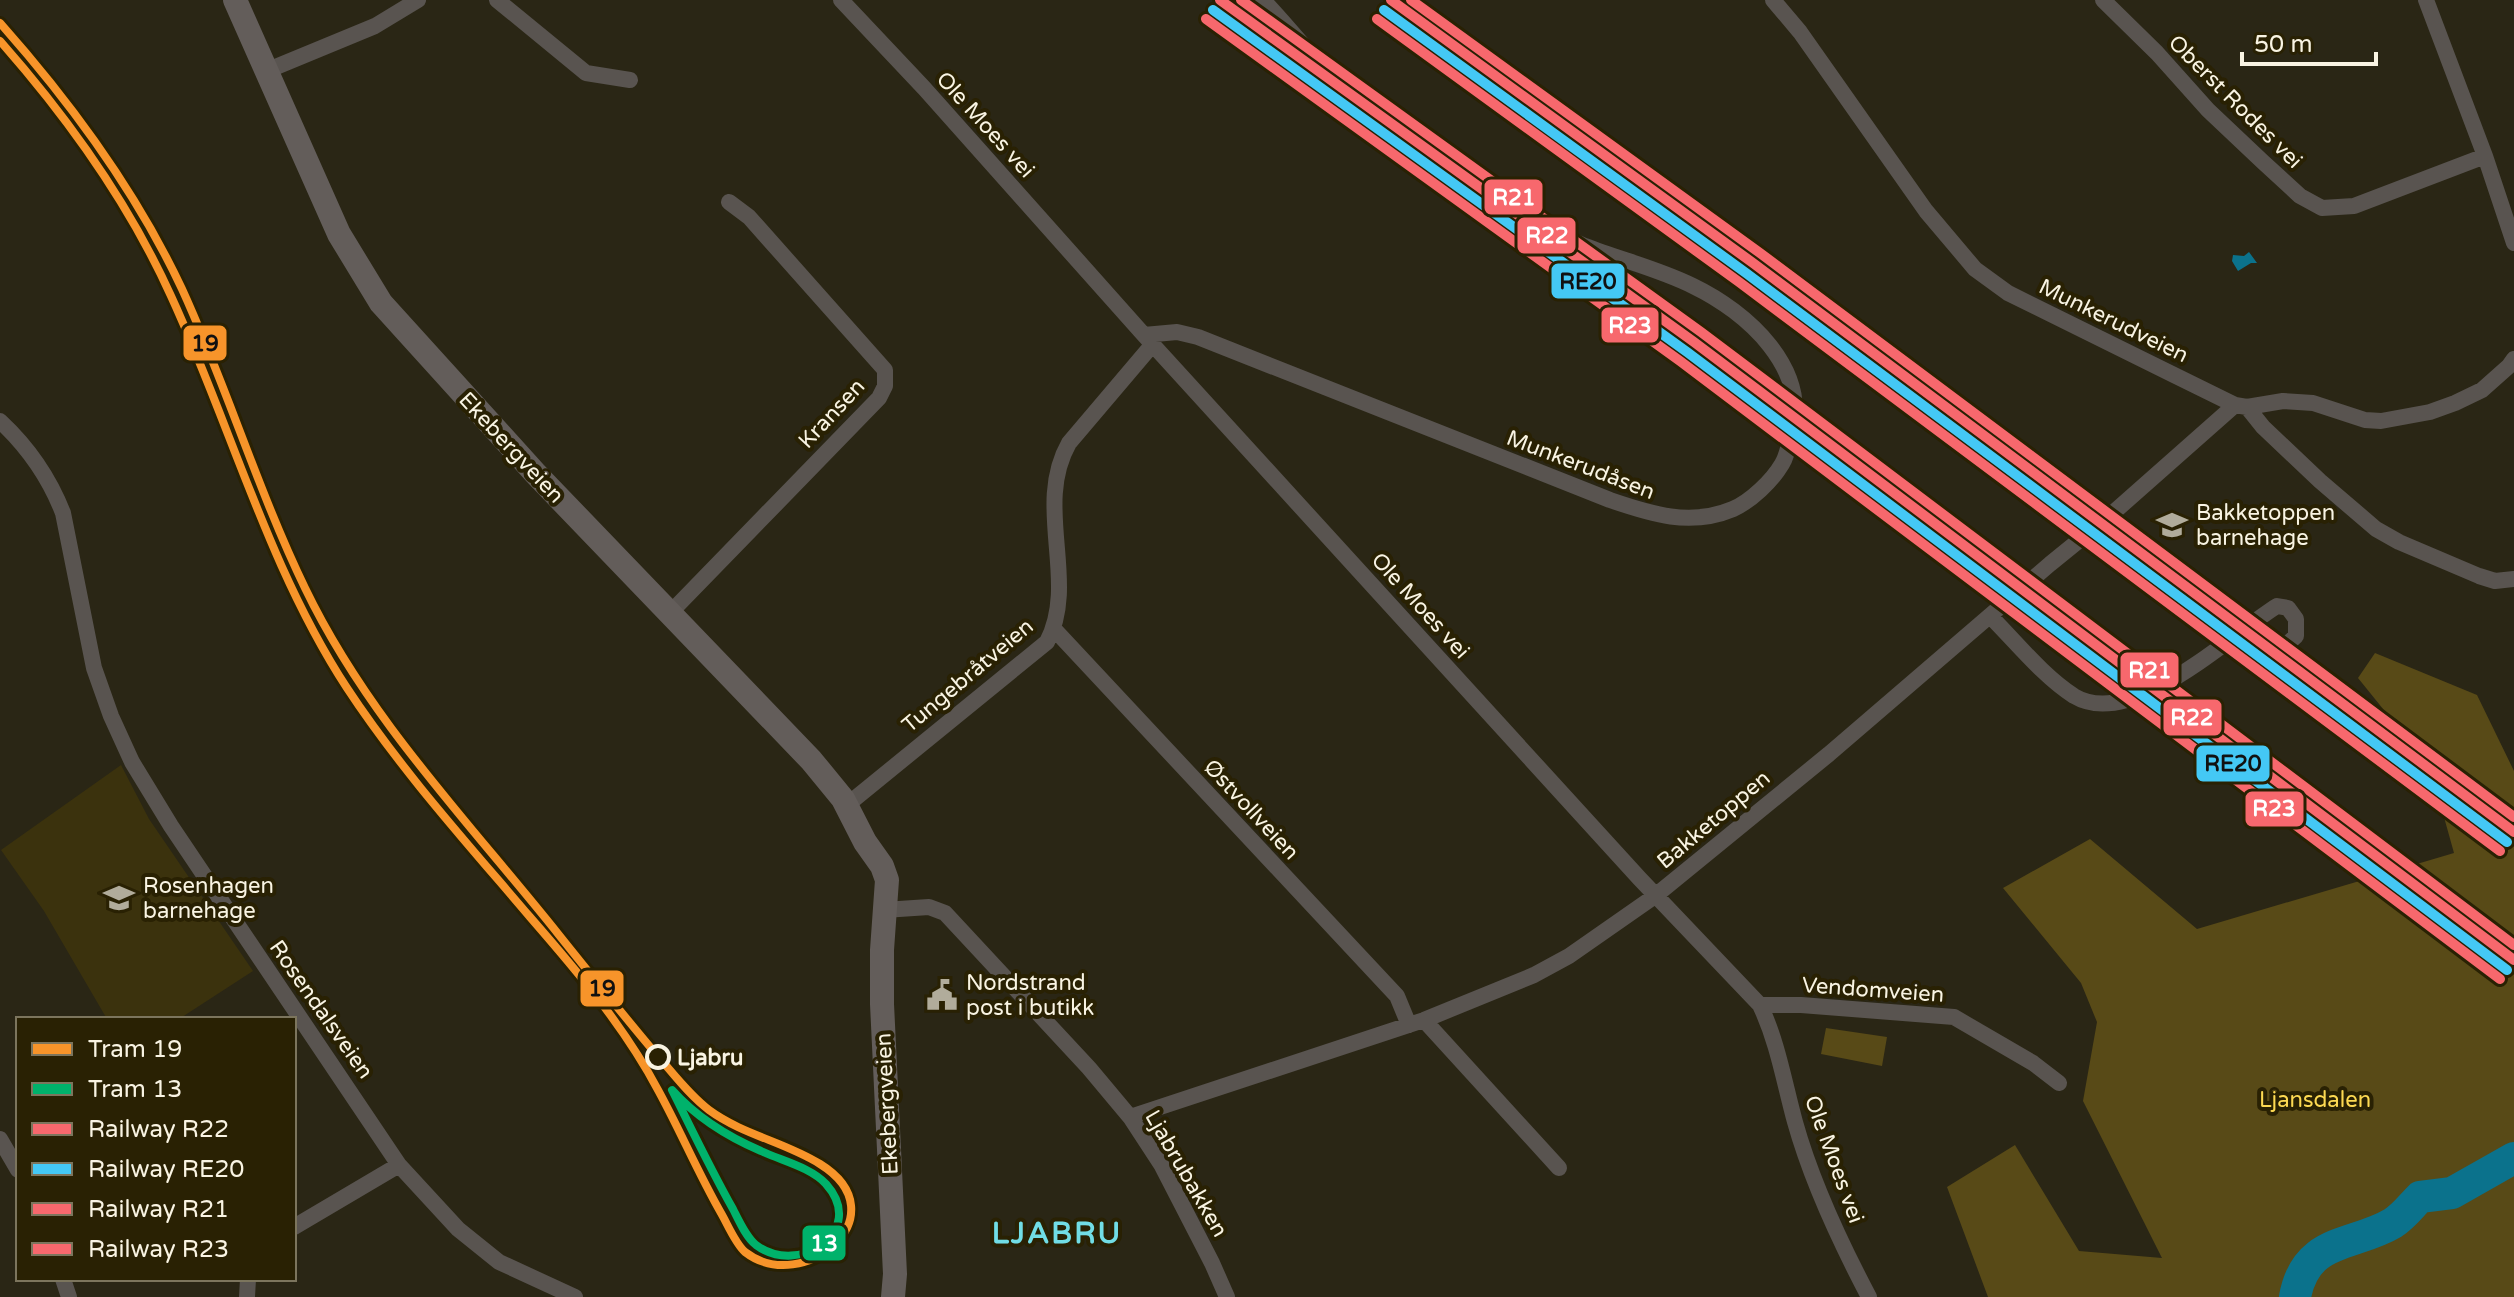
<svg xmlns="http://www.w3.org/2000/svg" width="2514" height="1297" viewBox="0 0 2514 1297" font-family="'Varela Round',sans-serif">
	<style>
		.built { fill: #3b320d }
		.green { fill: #584a17 }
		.water { fill: #0b728c }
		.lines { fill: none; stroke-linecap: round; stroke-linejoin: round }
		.river { stroke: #0b728c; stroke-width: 32 }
		.minor { stroke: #595450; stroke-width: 16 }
		.secondary { stroke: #635d5a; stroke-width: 24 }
		.rail-1-casing { stroke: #292103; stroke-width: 16 }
		.rail-2-casing { stroke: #292103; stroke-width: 16 }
		.rail-3-casing { stroke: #292103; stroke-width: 16 }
		.rail-4-casing { stroke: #292103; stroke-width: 16 }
		.rail-1 { stroke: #f7686d; stroke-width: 10 }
		.rail-2 { stroke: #44c8f5; stroke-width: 10 }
		.rail-3 { stroke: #f7686d; stroke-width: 10 }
		.rail-4 { stroke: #f7686d; stroke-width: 10 }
		.tram-1-casing { stroke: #292103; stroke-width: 14 }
		.tram-2-casing { stroke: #292103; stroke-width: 14 }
		.tram-1 { stroke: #f7942a; stroke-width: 8 }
		.tram-2 { stroke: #00b26b; stroke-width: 8 }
		.stop-dot { fill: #292103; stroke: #f9f4e3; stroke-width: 4 }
		.labels { text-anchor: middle; stroke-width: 8; stroke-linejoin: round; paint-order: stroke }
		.street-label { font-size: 22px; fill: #f9f4e3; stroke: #292103 }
		.poi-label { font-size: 22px; fill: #f9f4e3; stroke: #292103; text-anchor: start }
		.stop-label { font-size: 22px; font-weight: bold; fill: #f9f4e3; stroke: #292103; text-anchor: start }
		.park-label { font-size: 22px; fill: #fdd952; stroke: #292103 }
		.district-label { font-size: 30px; font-weight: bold; letter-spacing: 2px; fill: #71dde6; stroke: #292103 }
		.line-badge { stroke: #292103; stroke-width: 3 }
		.badge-label { font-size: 22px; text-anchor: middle; font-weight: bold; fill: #fff }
		.pale-badge-label { font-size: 22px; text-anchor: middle; font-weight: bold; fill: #111 }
	</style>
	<rect width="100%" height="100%" fill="#2a2615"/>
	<path class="built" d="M121,765l28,54 104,152 -74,48h-72l-63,-108 -43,-61z"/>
	<path class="green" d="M2375,653l102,42 37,76v526h-526l-41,-110 68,-42 64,106 83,7 -79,-157 14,-79 -16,-39 -78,-95 87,-49 107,90 257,-76 -24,-86 -72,-89z
		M1826,1028l61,9 -5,29 -61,-12z"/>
	<path class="water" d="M2249,252l8,11h-6l-13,8 -6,-10 1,-6 11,1z"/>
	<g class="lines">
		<path class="river" d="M2295,1297c11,-60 58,-50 98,-74 11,-7 18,-17 27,-26l32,-4 62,-35"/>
		<path class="minor" d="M497,0l89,73 44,7
			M841,0l83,88 220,247 496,544 120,126c18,38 24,77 35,117 17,61 45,120 74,175
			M1773,0l27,32 126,179 49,58 33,24 166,82 61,30 12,2 36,-6 30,2 52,17 16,1 49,-9 25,-9 27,-13 27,-24 5,-7
			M2103,0l54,53 51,57 55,52 37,34 22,12 32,-2 131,-50
			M2426,0l59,156 29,87
			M266,71l109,-45 43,-26
			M1144,335l33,-3 21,5 412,163c41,14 80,27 123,9 18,-8 39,-28 49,-45 5,-8 7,-19 9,-29 20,-66 -44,-123 -98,-149 -34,-17 -72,-26 -108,-40 -52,-22 -106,-41 -153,-73 -67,-45 -114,-115 -169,-173
			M2247,407l16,20 57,54 56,48 23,13 80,34 16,5 19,-2
			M0,421c29,27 49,56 63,92l31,155 17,48 21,46 39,64 228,339 59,64 41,33 76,35
			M671,612l208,-214 6,-12v-16l-136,-153 -20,-15
			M1990,616c26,26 53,60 84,80 58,35 156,-61 203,-90l11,2 8,11v17l-11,10 -8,1 -39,-12
			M1054,629l343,367 12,29
			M847,805l200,-163c32,-61 -14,-136 22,-199l84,-99
			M884,910l45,-3 16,6 144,155 41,49 32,49 50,97 15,34
			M1760,1005h41l153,12 79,46 26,20
			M1424,1020l135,148
			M1130,1117l294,-97 110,-45 35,-19 86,-60 174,-142 221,-190 64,-52 121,-107
			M0,1139l18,31
			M294,1227l105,-62
			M63,1279l6,18
			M247,1297l1,-18"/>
		<path class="secondary" d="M235,0l104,234 42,69 154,170 276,287 32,39 22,43 17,24 5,14 -5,70v54l13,270 -2,23"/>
		<defs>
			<path id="rail-1" d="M1220,0l474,342 820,618
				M1391,0l362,263 761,569"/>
			<path id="rail-2" d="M1213,10l474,342 820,618
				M1384,10l362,263 761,569"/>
			<path id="rail-3" d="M1241,0l460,332 813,613
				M1411,0l349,253 754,564"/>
			<path id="rail-4" d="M1206,19l474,342 820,618
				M1377,19l362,263 761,569"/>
		</defs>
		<use href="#rail-1" class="rail-1-casing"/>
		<use href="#rail-2" class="rail-2-casing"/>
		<use href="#rail-3" class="rail-3-casing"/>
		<use href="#rail-4" class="rail-4-casing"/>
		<use href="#rail-1" class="rail-1"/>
		<use href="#rail-2" class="rail-2"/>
		<use href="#rail-3" class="rail-3"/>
		<use href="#rail-4" class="rail-4"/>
		<defs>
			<path id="tram-1" d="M0,23c72,81 136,168 182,266 45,98 76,202 123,299 63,131 164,234 254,347 32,40 64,80 97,119 17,19 33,41 53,56 34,25 76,32 111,54 82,51 -17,133 -75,88 -10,-9 -17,-27 -24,-39 -23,-40 -41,-83 -63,-123 -34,-64 -81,-119 -128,-173 -63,-74 -129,-147 -183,-229 -79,-121 -116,-262 -176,-392 -43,-95 -103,-178 -171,-255"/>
			<path id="tram-2" d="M672,1090c25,28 54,46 89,61 21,10 49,16 65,33 42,47 -27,93 -70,61 -10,-8 -17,-24 -23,-36 -22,-39 -41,-79 -61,-119z"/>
		</defs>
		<use href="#tram-1" class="tram-1-casing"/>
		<use href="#tram-2" class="tram-2-casing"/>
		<use href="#tram-1" class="tram-1"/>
		<use href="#tram-2" class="tram-2"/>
	</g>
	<defs>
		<symbol id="school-bare" viewBox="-9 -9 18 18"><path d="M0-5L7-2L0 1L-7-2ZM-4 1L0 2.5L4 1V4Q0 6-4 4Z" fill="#b1ac9b" stroke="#292103" stroke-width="2.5" paint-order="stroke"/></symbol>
		<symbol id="civic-bare" viewBox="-9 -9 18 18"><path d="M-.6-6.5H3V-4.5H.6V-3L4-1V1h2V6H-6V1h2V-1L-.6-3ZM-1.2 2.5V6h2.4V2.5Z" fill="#b1ac9b" stroke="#292103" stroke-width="2.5" paint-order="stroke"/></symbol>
	</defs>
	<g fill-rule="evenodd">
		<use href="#school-bare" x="2150" y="503" width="44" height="44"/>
		<use href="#school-bare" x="97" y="876" width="44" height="44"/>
		<use href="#civic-bare" x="920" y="973" width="44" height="44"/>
	</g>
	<circle class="stop-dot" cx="658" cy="1057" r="11"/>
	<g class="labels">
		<g class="street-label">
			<text transform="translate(2236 101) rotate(45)" y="8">Oberst Rodes vei</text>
			<text transform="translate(986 124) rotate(48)" y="8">Ole Moes vei</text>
			<text transform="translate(2114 320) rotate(26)" y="8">Munkerudveien</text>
			<text transform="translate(831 413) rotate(-47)" y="8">Kransen</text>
			<text transform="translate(512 447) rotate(47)" y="8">Ekebergveien</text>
			<text transform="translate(1581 464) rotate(21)" y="8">Munkerudåsen</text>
			<text transform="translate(1421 605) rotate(48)" y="8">Ole Moes vei</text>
			<text transform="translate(967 675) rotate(-40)" y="8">Tungebråtveien</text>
			<text transform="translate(1252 809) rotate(47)" y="8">Østvollveien</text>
			<text transform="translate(1713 819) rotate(-40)" y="8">Bakketoppen</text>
			<text transform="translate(1873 989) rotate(4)" y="8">Vendomveien</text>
			<text transform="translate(322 1009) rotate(55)" y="8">Rosendalsveien</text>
			<text transform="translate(886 1104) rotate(-93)" y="8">Ekebergveien</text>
			<text transform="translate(1835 1159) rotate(70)" y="8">Ole Moes vei</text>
			<text transform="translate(1187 1173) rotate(60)" y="8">Ljabrubakken</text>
		</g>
		<g class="poi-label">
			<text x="2196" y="520">Bakketoppen<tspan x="2196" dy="25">barnehage</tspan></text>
			<text x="143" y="893">Rosenhagen<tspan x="143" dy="25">barnehage</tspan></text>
			<text x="966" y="990">Nordstrand<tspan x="966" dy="25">post i butikk</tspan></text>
		</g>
		<g class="stop-label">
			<text x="677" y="1065">Ljabru</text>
		</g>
		<g class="park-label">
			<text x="2315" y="1107">Ljansdalen</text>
		</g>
		<g class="district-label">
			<text x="1057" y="1243">LJABRU</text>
		</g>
	</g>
	<g class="line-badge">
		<rect x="1483" y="178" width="61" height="38" rx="8" fill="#f7686d"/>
		<rect x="1516" y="216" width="61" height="39" rx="8" fill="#f7686d"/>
		<rect x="1550" y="262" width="76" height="38" rx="8" fill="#44c8f5"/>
		<rect x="1600" y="306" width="60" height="38" rx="8" fill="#f7686d"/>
		<rect x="182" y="324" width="46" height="38" rx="8" fill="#f7942a"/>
		<rect x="2119" y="651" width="61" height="38" rx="8" fill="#f7686d"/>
		<rect x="2162" y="698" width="61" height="39" rx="8" fill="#f7686d"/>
		<rect x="2195" y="744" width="76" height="39" rx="8" fill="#44c8f5"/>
		<rect x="2244" y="790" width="61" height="38" rx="8" fill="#f7686d"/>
		<rect x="579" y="969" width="46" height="39" rx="8" fill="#f7942a"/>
		<rect x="801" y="1224" width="46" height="38" rx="8" fill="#00b26b"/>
	</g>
	<g class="badge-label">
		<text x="1514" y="205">R21</text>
		<text x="1547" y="243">R22</text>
		<text x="1630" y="333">R23</text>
		<text x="2150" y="678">R21</text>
		<text x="2192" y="725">R22</text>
		<text x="2274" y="816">R23</text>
		<text x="824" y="1251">13</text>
	</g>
	<g class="pale-badge-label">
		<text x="1588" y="289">RE20</text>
		<text x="205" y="351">19</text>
		<text x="2233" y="771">RE20</text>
		<text x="602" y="996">19</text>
	</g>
	<rect x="16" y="1017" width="280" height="264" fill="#292103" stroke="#7c755d" stroke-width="2"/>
	<rect x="32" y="1043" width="40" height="12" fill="#f7942a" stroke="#7c755d" stroke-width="2"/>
	<text x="88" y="1057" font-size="24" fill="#f9f4e3">Tram 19</text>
	<rect x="32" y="1083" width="40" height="12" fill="#00b26b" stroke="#7c755d" stroke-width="2"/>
	<text x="88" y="1097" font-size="24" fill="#f9f4e3">Tram 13</text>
	<rect x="32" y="1123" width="40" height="12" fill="#f7686d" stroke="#7c755d" stroke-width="2"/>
	<text x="88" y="1137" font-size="24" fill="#f9f4e3">Railway R22</text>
	<rect x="32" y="1163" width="40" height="12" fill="#44c8f5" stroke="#7c755d" stroke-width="2"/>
	<text x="88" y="1177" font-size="24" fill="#f9f4e3">Railway RE20</text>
	<rect x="32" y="1203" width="40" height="12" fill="#f7686d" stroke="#7c755d" stroke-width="2"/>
	<text x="88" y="1217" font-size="24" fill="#f9f4e3">Railway R21</text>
	<rect x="32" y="1243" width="40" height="12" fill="#f7686d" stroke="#7c755d" stroke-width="2"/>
	<text x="88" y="1257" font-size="24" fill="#f9f4e3">Railway R23</text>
	<path d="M2242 52v12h134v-12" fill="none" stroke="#f9f4e3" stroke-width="4"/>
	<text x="2254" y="52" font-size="24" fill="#f9f4e3" stroke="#292103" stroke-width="6" paint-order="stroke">50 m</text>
</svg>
